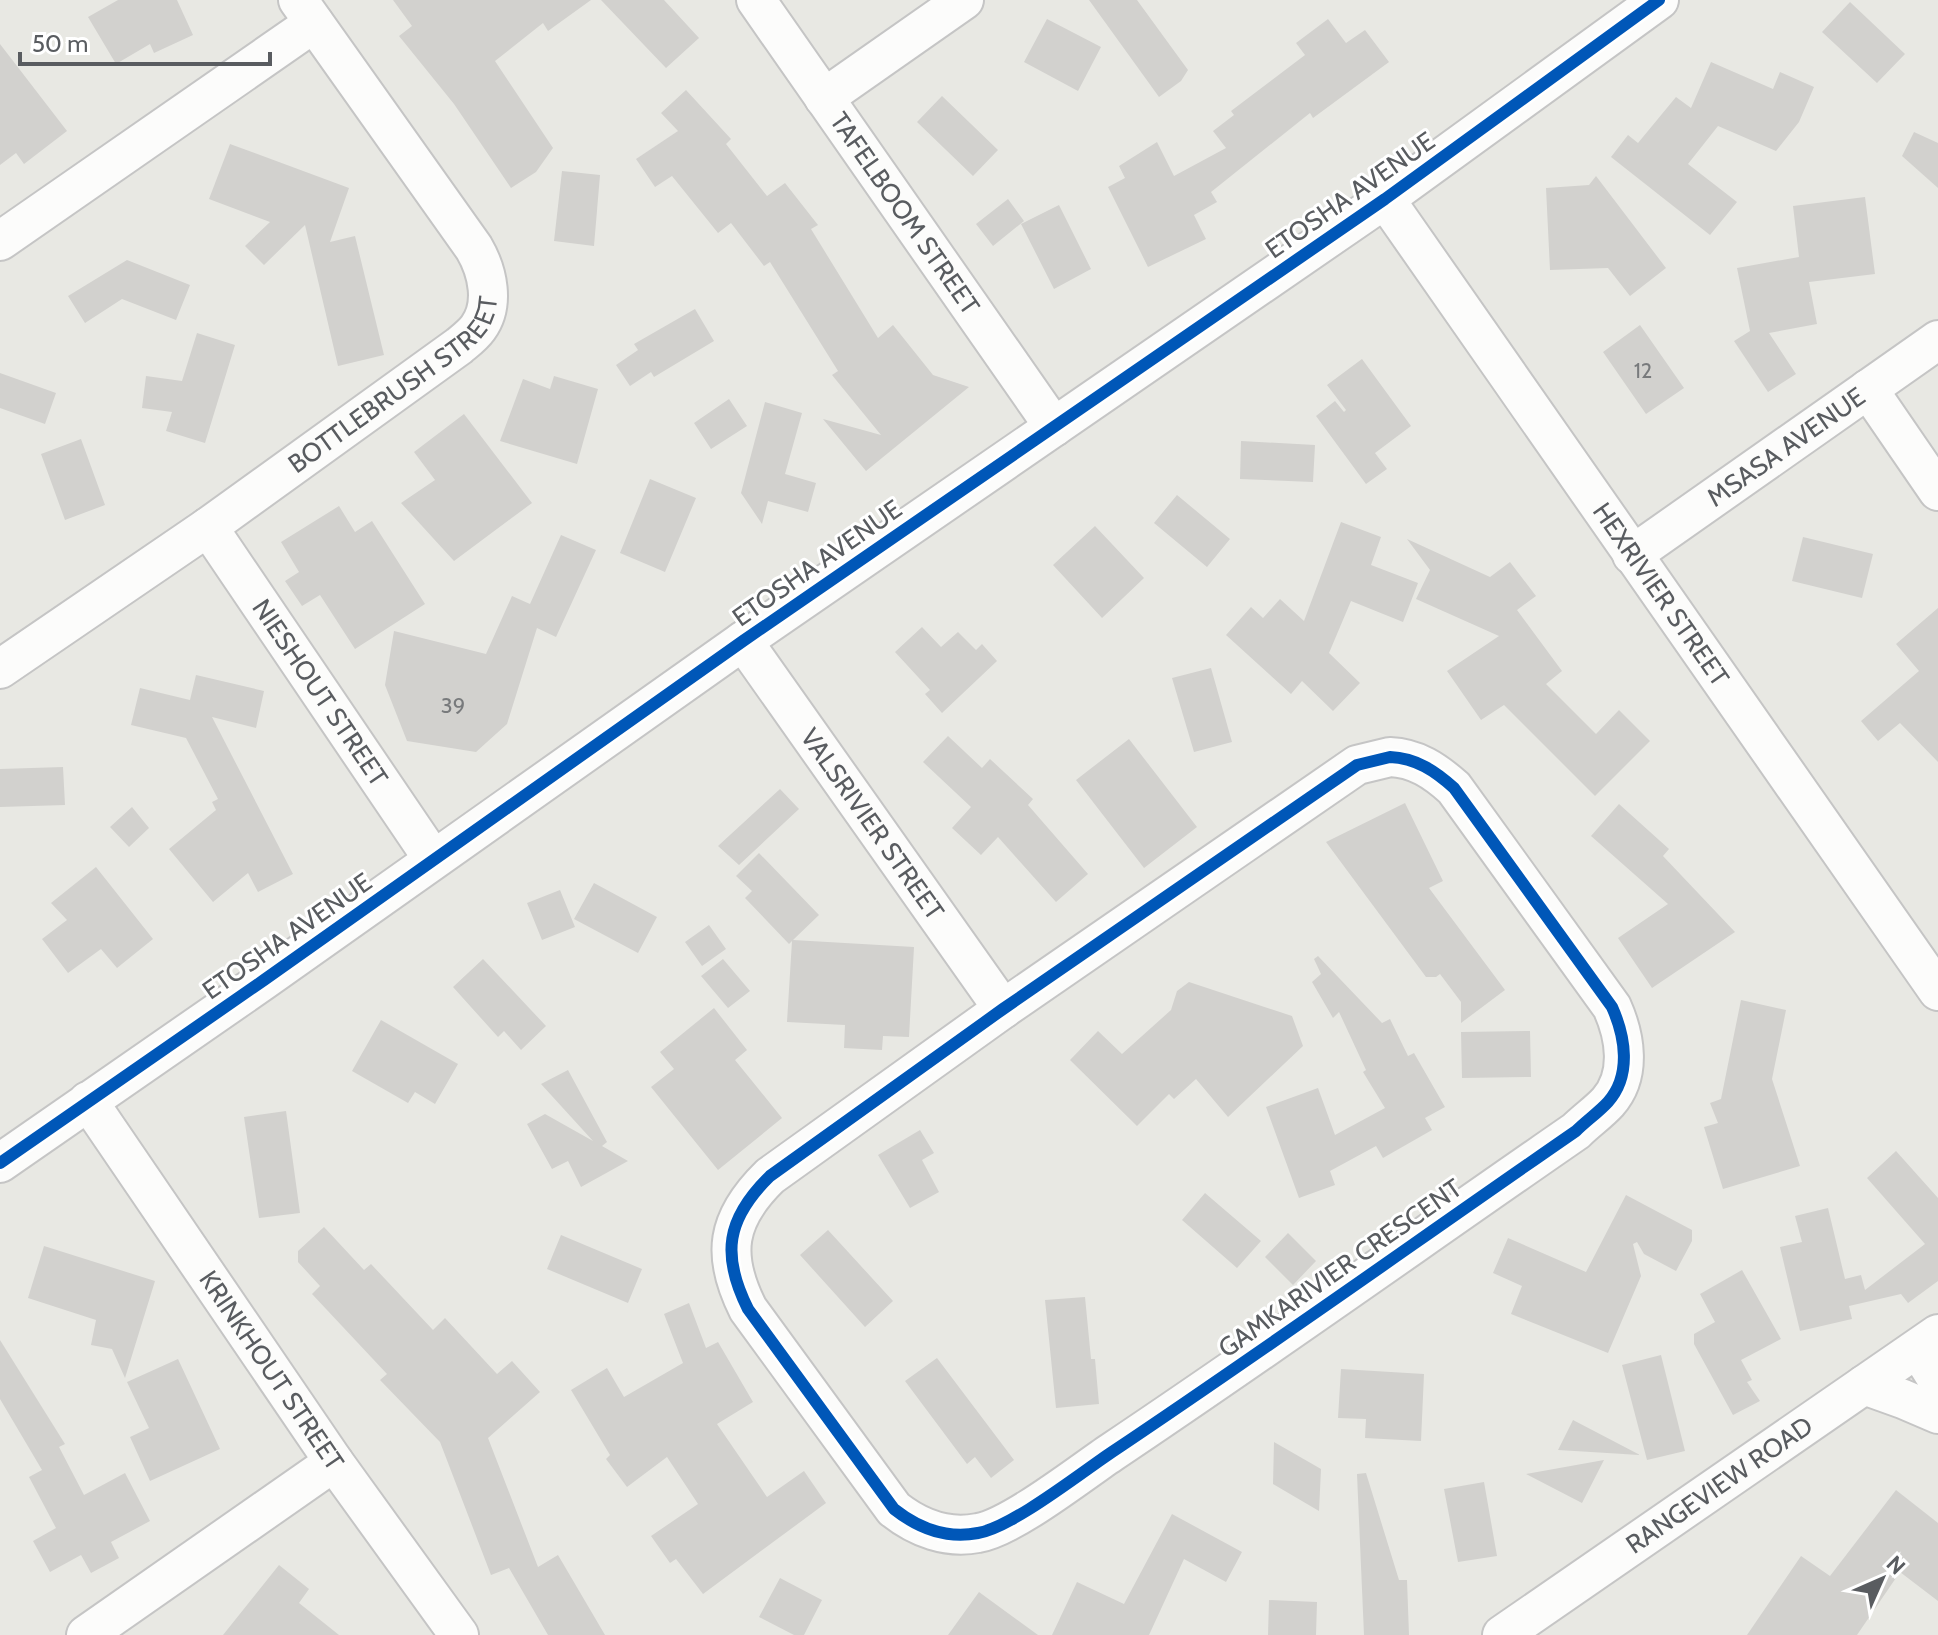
<svg xmlns="http://www.w3.org/2000/svg" width="1938" height="1635" viewBox="0 0 1938 1635" font-family="Cabin,sans-serif">
	<style>
		.building { fill: #d2d1ce }
		.lines { fill: none; stroke-linecap: round; stroke-linejoin: round }
		.street-casing { stroke: #c5c5c5; stroke-width: 42 }
		.street { stroke: #fcfcfb; stroke-width: 38 }
		.cycleway-casing { stroke: #fff; stroke-width: 17 }
		.cycleway { stroke: #0057b8; stroke-width: 12 }
		.labels { text-anchor: middle; stroke-width: 6; stroke-linejoin: round; paint-order: stroke }
		.number-label { font-size: 22px; fill: #787a7c }
		.street-label { font-size: 26px; fill: #595c60; stroke: #fff }
	</style>
	<rect width="100%" height="100%" fill="#e8e8e3"/>
	<path class="building" d="M118,0h59l16,35 -39,18 -4,-9 -34,20 -28,-47z
		M393,0h198l-43,31 -5,-8 -48,38 58,87 -17,24 -25,16 -57,-84 -55,-68 13,-10z
		M601,0h63l35,38 -33,30z
		M1089,0h48l51,70 -7,11 -22,16z
		M1850,2l55,52 -28,29 -55,-51z
		M1047,19l54,28 -23,44 -54,-29z
		M1328,19l18,24 19,-13 24,32 -76,56 -3,-5 -99,79 6,10 -23,13 12,24 -58,28 -40,-80 17,-9 -6,-12 38,-24 17,34 52,-28 -13,-17 21,-16 -3,-4 74,-56 -9,-12z
		M0,44l67,87 -43,33 -8,-11 -16,12z
		M1711,62l62,27 7,-17 34,15 -15,35 -23,29 -58,-25 -30,38 49,38 -27,33 -99,-78 17,-22 10,8 38,-46 15,11z
		M686,90l45,49 -5,5 41,52 18,-13 33,42 -7,4 67,109 15,-13 40,50 36,12 -103,84 -43,-52 58,16 -49,-60 6,-4 -68,-109 -6,4 -33,-43 -13,10 -46,-57 -17,11 -19,-28 42,-28 -17,-18z
		M942,96l56,54 -25,26 -56,-54z
		M1914,132l24,11v45l-36,-32z
		M230,144l119,44 -19,54 25,-6 29,119 -46,11 -33,-141 -41,40 -19,-19 25,-24 -61,-23z
		M562,171l38,4 -6,71 -40,-5z
		M1596,176l70,92 -36,28 -22,-28 -58,2 -4,-82 43,-3z
		M1865,197l10,77 -66,8 8,42 -48,9 27,41 -28,18 -34,-51 16,-10 -13,-63 62,-11 -6,-51z
		M1008,199l16,22 -31,25 -17,-22z
		M1059,205l32,64 -37,20 -33,-65z
		M127,260l63,25 -14,35 -54,-21 -37,24 -17,-27z
		M695,309l19,32 -60,36 -3,-5 -21,14 -14,-21 22,-15 -4,-6z
		M1640,325l44,63 -38,26 -43,-62z
		M197,333l38,12 -30,98 -39,-12 6,-19 -30,-4 4,-32 36,5z
		M1362,359l49,67 -36,27 12,16 -21,15 -50,-68 19,-15 9,11 2,-2 -19,-25z
		M0,373l56,20 -11,31 -45,-16z
		M554,376l44,13 -21,75 -77,-23 23,-62 27,10z
		M729,399l18,27 -36,23 -17,-26z
		M765,402l37,11 -17,61 31,9 -8,29 -40,-11 -6,23 -21,-31z
		M464,414l68,89 -78,58 -53,-58 34,-23 -21,-28z
		M81,439l24,66 -40,15 -24,-66z
		M1241,441l74,4 -2,37 -73,-3z
		M650,479l46,19 -31,74 -45,-19z
		M1177,495l53,44 -23,28 -53,-44z
		M339,506l16,26 17,-11 53,83 -70,45 -35,-54 -18,11 -17,-25 14,-9 -18,-30z
		M1341,522l40,15 -10,28 47,18 -15,39 -52,-21 -22,52 31,30 -27,28 -31,-30 -11,13 -65,-59 25,-28 12,11 17,-19 24,22z
		M1095,526l49,52 -42,40 -49,-53z
		M561,535l35,15 -40,87 -19,-9 -30,96 -31,28 -69,-11 -22,-56 9,-54 92,23 26,-58 18,8z
		M1803,537l70,17 -11,44 -70,-17z
		M1407,539l83,38 20,-15 26,34 -19,14 45,61 -16,13 50,50 23,-24 31,31 -55,55 -91,-91 -23,15 -34,-49 52,-35 -83,-37 14,-29z
		M1938,608v154l-38,-39 -22,18 -17,-20 58,-50 -23,-27z
		M922,627l19,20 17,-15 18,18 6,-6 15,17 -55,52 -17,-19 5,-4 -35,-38z
		M1211,668l21,74 -38,10 -22,-74z
		M196,675l68,16 -8,37 -44,-11 81,157 -35,18 -10,-19 -35,29 -44,-53 47,-39 -4,-8 6,-3 -32,-61 -55,-13 9,-37 50,12z
		M948,736l34,32 8,-9 43,40 -5,6 60,69 -32,28 -58,-65 -17,18 -29,-27 19,-21 -48,-45z
		M1129,739l68,88 -53,41 -68,-88z
		M63,767l2,38 -65,2v-38z
		M780,789l19,20 -60,56 -21,-19z
		M1405,803l38,78 -14,7 76,102 -44,33v-21l-21,-28 -4,3h-10l-100,-135z
		M1619,804l50,45 -6,7 72,76 -83,56 -34,-50 50,-34 -77,-68z
		M132,807l17,21 -20,19 -19,-20z
		M759,853l60,62 -26,25 121,7 -5,90 -26,-1 -1,14 -38,-2 1,-23 -58,-3 5,-81 -3,3 -44,-46 7,-7 -16,-15z
		M96,867l57,72 -36,29 -16,-19 -33,24 -26,-34 25,-19 -16,-17z
		M594,883l63,34 -19,36 -64,-34z
		M560,890l15,37 -33,13 -15,-37z
		M709,925l17,24 -24,17 -17,-24z
		M1318,956l64,67 8,-4 18,37 6,-3 31,54 -20,11 7,12 -49,28 -7,-12 -46,25 5,14 -36,13 -33,-91 52,-19 17,47 50,-27 -22,-36 3,-2 -27,-58 -6,6 -21,-36 9,-8 -7,-15z
		M483,959l63,67 -25,24 -17,-19 -6,6 -45,-50z
		M723,959l27,32 -22,17 -27,-32z
		M1189,982l103,34 11,30 -75,71 -32,-38 -22,20 -5,-5 -32,32 -67,-66 28,-29 24,23 49,-44 6,-19z
		M1741,1000l45,10 -14,69 28,87 -77,23 -19,-62 14,-4 -8,-20 11,-4z
		M714,1008l33,42 -12,10 47,58 -64,52 -67,-83 23,-18 -14,-17z
		M381,1020l77,44 -23,40 -20,-12 -7,11 -56,-32z
		M1530,1031l1,46 -69,1 -1,-46z
		M568,1070l39,72 -5,4 26,15 -47,26 -13,-26 -16,8 -25,-45 18,-10 48,27 -52,-57z
		M286,1111l14,102 -41,5 -15,-101z
		M920,1130l14,23 -12,7 17,32 -29,16 -32,-53z
		M1896,1151l42,47v83l-30,22 -7,-9 -52,12 3,13 -52,12 -20,-84 22,-5 -7,-26 33,-8 17,71 16,-4 4,15 60,-46 -58,-66z
		M1205,1193l56,48 -24,27 -55,-48z
		M1626,1195l66,35v11l-16,30 -32,-17 -7,-12 -4,2 8,32 -33,77 -97,-39 11,-28 -29,-13 15,-35 78,34z
		M324,1227l40,43 7,-6 62,66 12,-12 52,56 15,-13 28,31 -52,46 50,129 20,-12 47,80h-57l-39,-67 -18,7 -51,-133 -60,-62 7,-6 -75,-80 8,-8 -22,-24v-11z
		M828,1230l65,71 -28,26 -65,-72z
		M1288,1233l28,28 -23,24 -28,-28z
		M561,1235l81,34 -14,34 -81,-34z
		M44,1246l111,35 -30,97 -13,-29 -21,-4 5,-25 -68,-22z
		M1742,1270l39,69 -40,21 11,20 -5,2 13,19 -27,14 -39,-71v-10l21,-12 -15,-28z
		M1085,1297l6,62h4l4,45 -43,4 -11,-108z
		M689,1303l17,45 12,-6 35,60 -36,22 50,73 37,-26 22,32 -123,91 -27,-35 -6,4 -19,-27 47,-32 -31,-47 -40,30 -21,-28 4,-4 -39,-65 36,-22 17,29 59,-34 -19,-49z
		M0,1340l65,104 -6,3 25,48 41,-22 25,48 -39,21 8,16 -28,15 -10,-18 -31,17 -17,-31 23,-13 -27,-51 13,-7 -42,-71z
		M1661,1355l24,96 -38,9 -25,-95z
		M937,1358l77,102 -23,18 -16,-21 -8,7 -62,-83z
		M178,1359l42,90 -70,32 -20,-44 19,-9 -22,-46z
		M1341,1369l83,5 -3,67 -56,-3 1,-19 -28,-1z
		M1573,1420l67,35 -82,-5z
		M1274,1442l47,27 -2,42 -46,-27z
		M1604,1460l-22,43 -56,-29z
		M1366,1473l33,107h8l2,55h-45l-7,-161z
		M1484,1482l13,74 -39,6 -14,-73z
		M1896,1490l42,33v78l-38,-29 -43,63h-110l54,-79 29,20z
		M1172,1514l70,38 -16,30 -42,-23 -35,76h-97l25,-53 47,22z
		M279,1565l30,24 -10,14 40,32h-116z
		M780,1578l42,22 -18,35h-10l-35,-18z
		M979,1592l59,43h-90z
		M1269,1600l48,2 -1,33h-48z"/>
	<g class="lines">
		<defs>
			<g id="street">
				<path id="s1" d="M756,0l298,427"/>
				<path d="M824,98l140,-98"/>
				<path id="s2" d="M1385,199l553,792"/>
				<path d="M0,241l314,-218"/>
				<path d="M1868,389l70,102"/>
				<path id="s3" d="M208,527l225,332"/>
				<path id="s4" d="M1632,555l306,-215"/>
				<path id="s5" d="M743,641l260,368"/>
				<path id="s6" d="M0,669l208,-142 251,-181c6,-5 14,-11 19,-18 17,-23 10,-56 -4,-80l-176,-248"/>
				<path d="M1390,757c26,1 45,14 64,31l158,219c13,29 20,68 -4,95 -9,10 -22,19 -32,29 -155,107 -307,216 -464,321 -30,20 -101,76 -134,81 -31,6 -60,-5 -84,-24l-146,-200c-27,-54 -22,-90 22,-133l233,-167 354,-244z"/>
				<path id="s7" d="M88,1101l246,361 125,173"/>
				<path d="M0,1163l264,-183 479,-339 642,-442 274,-199"/>
				<path d="M1918,1349l20,32"/>
				<path d="M1864,1385l39,14 35,15"/>
				<path d="M86,1635l248,-173"/>
				<path id="s8" d="M1502,1635l436,-301"/>
			</g>
		</defs>
		<use href="#street" class="street-casing"/>
		<use href="#street" class="street"/>
		<defs>
			<path id="cycleway" d="M1390,757c26,1 45,14 64,31l158,219c13,29 20,68 -4,95 -9,10 -22,19 -32,29 -155,107 -307,216 -464,321 -30,20 -101,76 -134,81 -31,6 -60,-5 -84,-24l-146,-200c-27,-54 -22,-90 22,-133l233,-167 354,-244z
				M0,1163l264,-183 479,-339 642,-442 274,-199"/>
		</defs>
		<use href="#cycleway" class="cycleway-casing"/>
		<use href="#cycleway" class="cycleway"/>
	</g>
	<g class="labels">
		<g class="number-label">
			<text x="1643" y="378">12</text>
			<text x="453" y="713">39</text>
		</g>
		<g class="street-label">
			<text transform="translate(1350 195) rotate(-35)" y="9">ETOSHA AVENUE</text>
			<text dy="9" stroke="none"><textPath href="#s1" startOffset="260">TAFELBOOM STREET</textPath></text>
			<text dy="9" stroke="none"><textPath href="#s6" startOffset="488">BOTTLEBRUSH STREET</textPath></text>
			<text dy="9" stroke="none"><textPath href="#s4" startOffset="188">MSASA AVENUE</textPath></text>
			<text transform="translate(817 563) rotate(-35)" y="9">ETOSHA AVENUE</text>
			<text dy="9" stroke="none"><textPath href="#s2" startOffset="482">HEXRIVIER STREET</textPath></text>
			<text dy="9" stroke="none"><textPath href="#s3" startOffset="200">NIESHOUT STREET</textPath></text>
			<text dy="9" stroke="none"><textPath href="#s5" startOffset="224">VALSRIVIER STREET</textPath></text>
			<text transform="translate(287 936) rotate(-35)" y="9">ETOSHA AVENUE</text>
			<text transform="translate(1340 1268) rotate(-35)" y="9">GAMKARIVIER CRESCENT</text>
			<text dy="9" stroke="none"><textPath href="#s7" startOffset="326">KRINKHOUT STREET</textPath></text>
			<text dy="9" stroke="none"><textPath href="#s8" startOffset="264">RANGEVIEW ROAD</textPath></text>
		</g>
	</g>
	<g transform="translate(1882 1579) rotate(45)" stroke="#ffffff" stroke-width="6" paint-order="stroke">
	<path d="M0-6L14 30L0 20L-14 30Z" fill="#595c60"/>
	<text y="-12" font-size="22" font-weight="bold" text-anchor="middle" fill="#595c60">N</text>
	</g>
	<path d="M20 52v12h250v-12" fill="none" stroke="#595c60" stroke-width="4"/>
	<text x="32" y="52" font-size="24" fill="#595c60" stroke="#ffffff" stroke-width="6" paint-order="stroke">50 m</text>
</svg>
